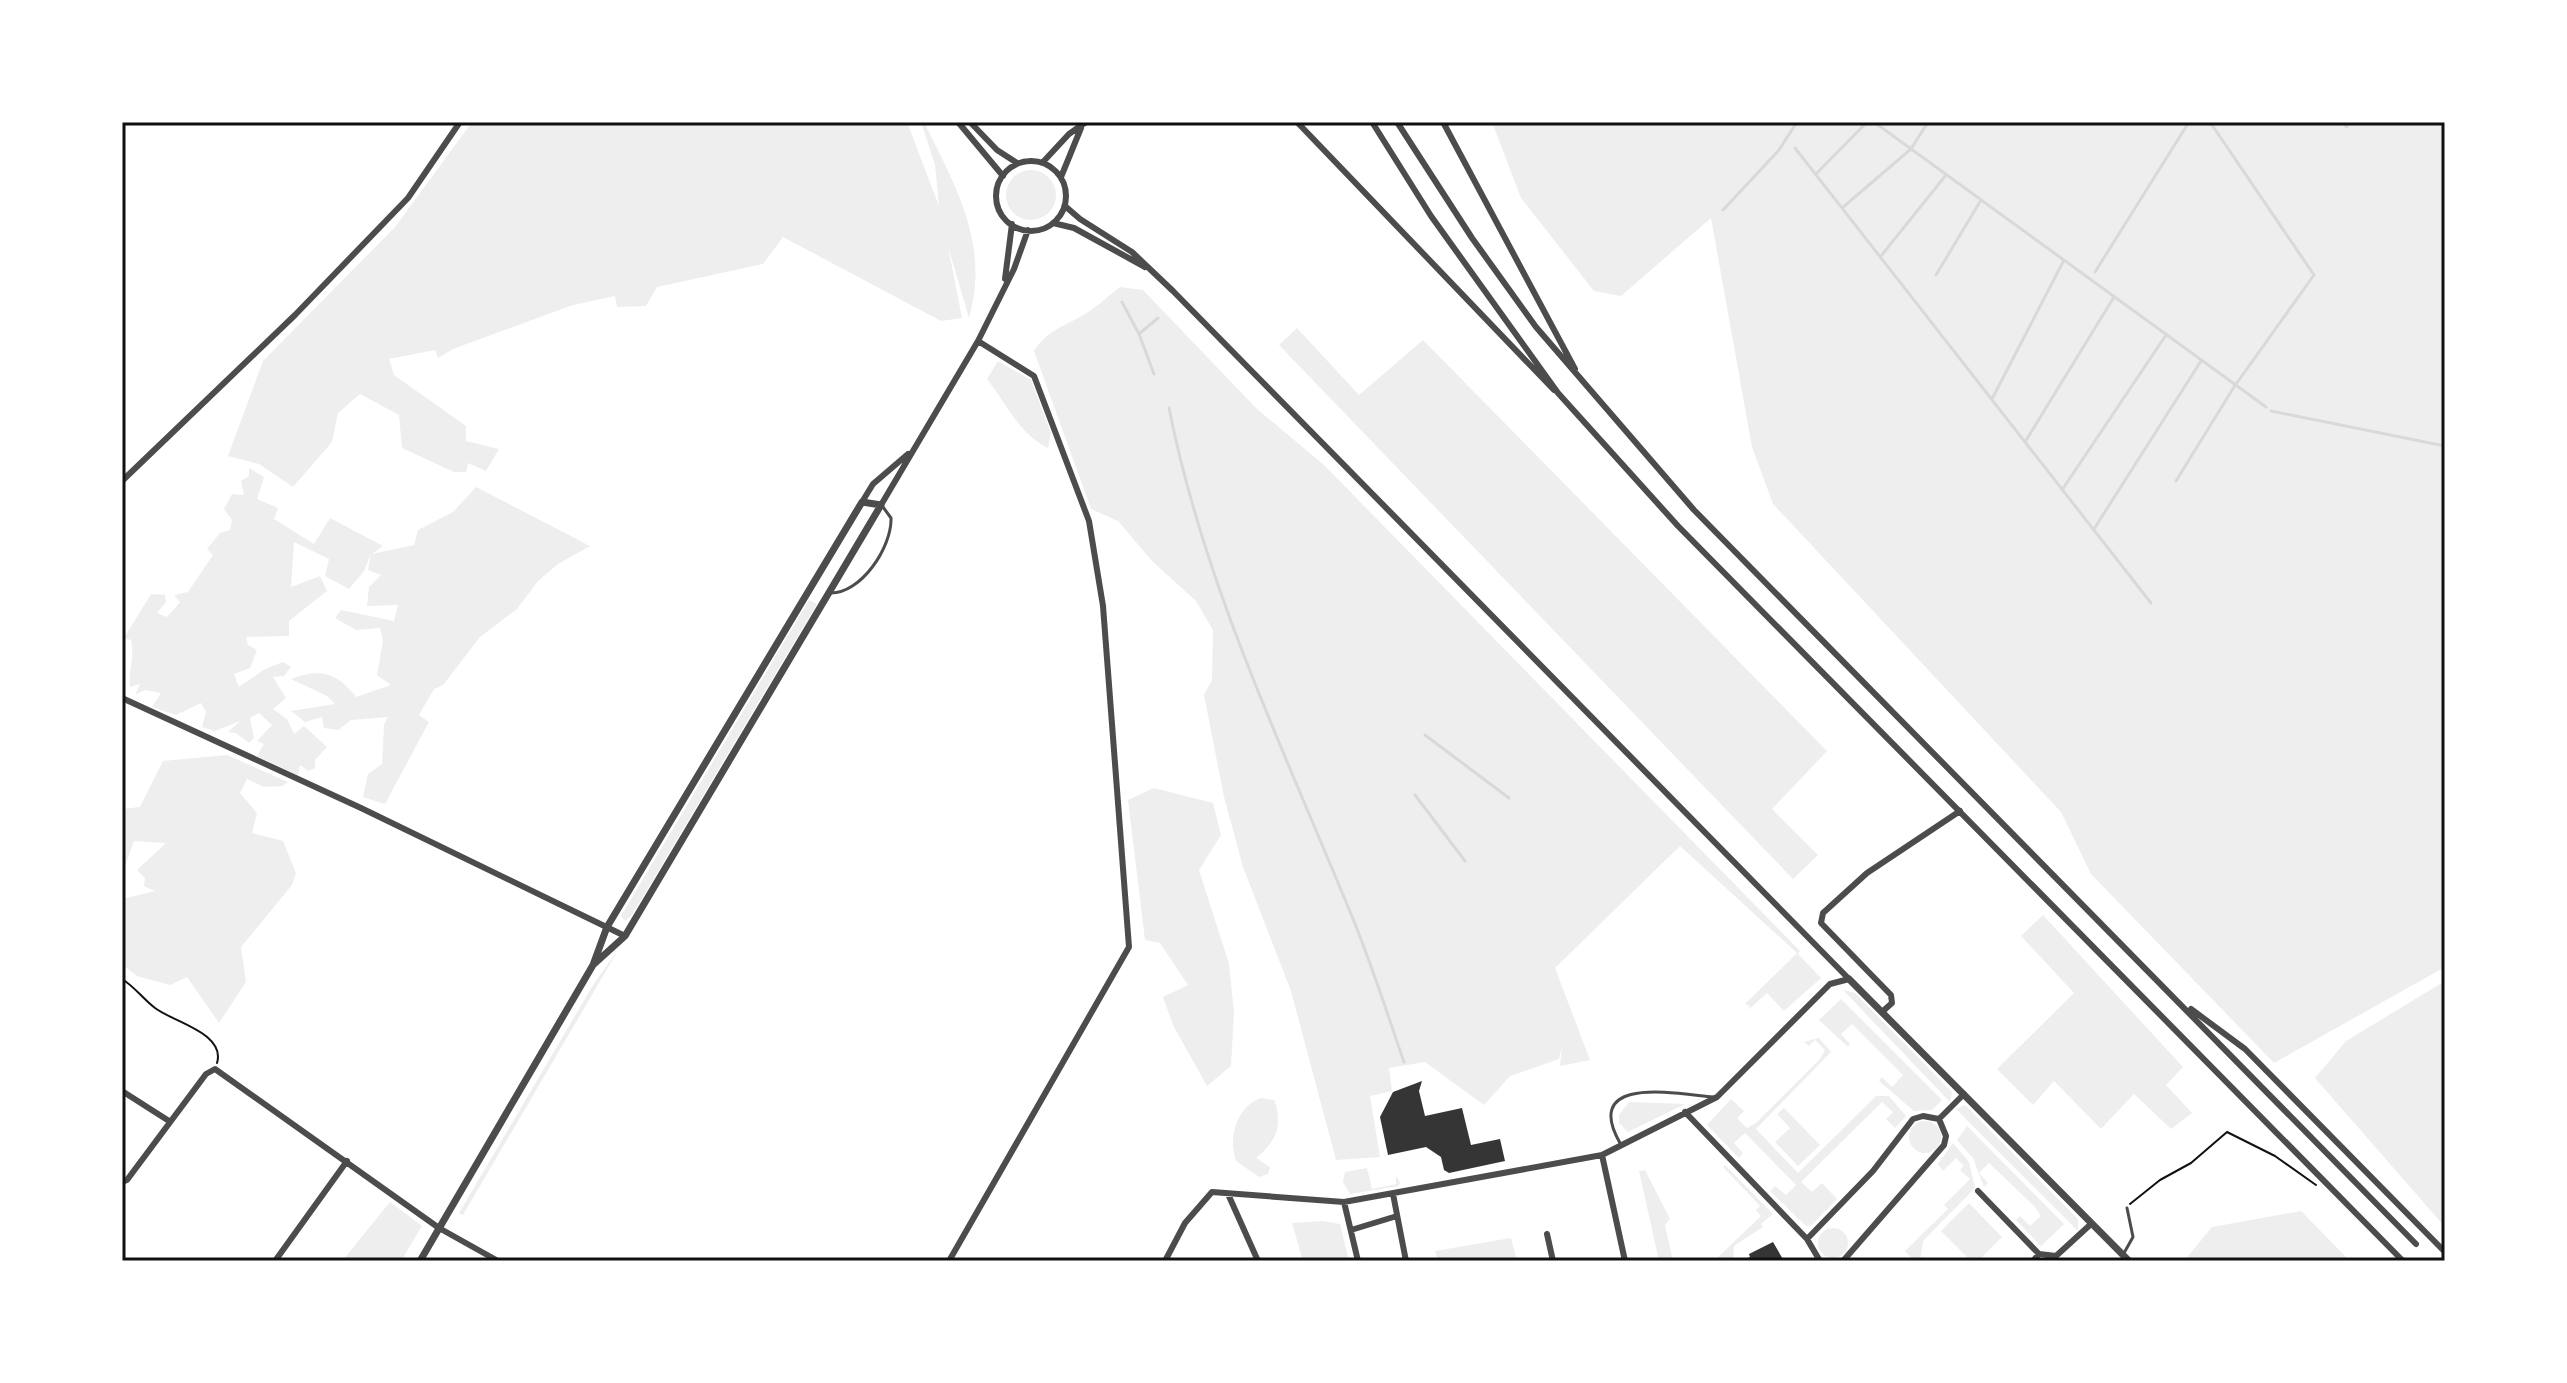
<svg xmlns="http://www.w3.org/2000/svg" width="2567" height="1383" viewBox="0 0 2567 1383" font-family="'Public Sans',sans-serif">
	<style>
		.green { fill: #eee }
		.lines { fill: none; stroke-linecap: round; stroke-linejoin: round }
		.stream { stroke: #d9d9d9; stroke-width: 3 }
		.building { fill: #353535 }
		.path { stroke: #111; stroke-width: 2 }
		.service { stroke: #4c4c4c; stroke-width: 3 }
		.minor { stroke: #4c4c4c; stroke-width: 6 }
		.tertiary { stroke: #4c4c4c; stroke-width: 7 }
		.neatline { fill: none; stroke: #111; stroke-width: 3 }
	</style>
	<rect width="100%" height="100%" fill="#fff"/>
	<path class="green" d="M472,122h435l32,84 -4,-41 -14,-43h3c32,65 66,123 45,196l-21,-72 14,72 -21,3 -158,-84 -20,27 -106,23 -11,19 -29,1 -2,-11 -42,9 -120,44 -15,9 -3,-8 -46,9 5,16 72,51v15l33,8 -13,22 -18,-8 -2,9h-12l-52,-24 -3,-33 -39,-21 -22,19 -6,29 -39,45 -34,-23 -31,-8 35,-95 132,-134z
		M1492,122h953v845l-171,96 -183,-189 -30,-62 -288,-308 -21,-57 -41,-229 -90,78 -27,-5 -73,-93z
		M1006 195a25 25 0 1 1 50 0a25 25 0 1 1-50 0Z
		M1120,287l23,3 114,119 67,56 476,486 -2,3 23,24 -37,33 -17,-18 -19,17 2,-4 -5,-2 52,-51 -117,-107 -125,122 35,92 -30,6 2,-19 -3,12 -49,17 -26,29 -59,-43 -36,6 3,23 -22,5 10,61 -44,3 -45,-169 -48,-124 -19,-70 -20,-102 8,-15 1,-50 -17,-29 -44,-40 -34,-40 -27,-12 -57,-158c12,-20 31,-25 51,-37 12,-7 23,-18 35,-27z
		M1297,328l62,67 64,-55 404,411 -55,58 46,46 -25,24 -514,-534z
		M998,361l33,19 20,53 -3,15c-29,-14 -42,-45 -61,-69z
		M249,468l15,9 -7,22 21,9 -4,11 40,25 16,-26 53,28 -11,8 42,-9 4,-15 35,-18 23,-25 114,59 -32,18 -20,17 -21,28 -37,28 -37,48 -9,4 -15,26 10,7 -44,82 -22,-7 5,-23 14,-10 2,-39 4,-8 -37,3 -13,10 -14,-2 -2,-11 -17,5 -14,-11 44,-7 -8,-8 -36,-17c29,-11 46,-7 65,18l35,-12 -14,-10 6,-34 -3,-13 -24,2 -21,-12 6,-8 53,11 4,-16 -31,1 2,-19 12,-12 -13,-5 3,-16 -7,17 -15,18 -24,-13 4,-17 -35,-17 -3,45 29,-11 7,15 -38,30v15l-43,1 2,8 9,5 -7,18 -16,6 5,13 26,-18 18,-7 8,5 -7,9 -11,1 13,21 -13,11 14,10 7,15 10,-8 23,21 -12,13v8l-7,3 -8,-6 -2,10 -41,-19 7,-12 -7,-3 15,-16 -13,-12 -9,5 4,20 -5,5 -13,-10 -8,-1 12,-11 -25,10 -13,-4 4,-15 -5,-9 -25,12 -24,-8 9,-14 -16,-3 -10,5 5,-11 -10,3c-2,-18 5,-28 1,-47l-7,-2 27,-44 14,1 1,7 -9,11 10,4 13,-15 -6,-7 14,-3 25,-37 -6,-6 13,-16 10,-3 2,-10 -8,-11 8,-15 12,1 -3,-14 8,-5z
		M809,600l8,4 -185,311 -7,6 -4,-5z
		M227,755l61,27 -5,4 -19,1 -17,-8 -7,14 17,20 -5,20 31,8 13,32 -4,12 -51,62 5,35 -27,41 -32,-46 -17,8 -33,-9 -15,-12v-65l33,-8 -11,-5 1,-8 -8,-8 29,-27 -32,-2 -12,33v-65l18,-2 23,-46z
		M1154,788l59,15 8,32 -22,35 30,94 5,48 -3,54 -24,20 -34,-61 -10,-28 25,-12 -28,-42 -15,-3 -17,-140z
		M2043,915l140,152 -17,18 26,28 -21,16 -37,-35 -33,35 -47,-48 -21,24 -36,-36 77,-76 -53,-57z
		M620,947l-157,268 -4,-2 134,-228z
		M2445,981v246l-130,-149 31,-37z
		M1843,990l12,3 97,99 -2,10z
		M1841,999l101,101 -10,10 -18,1 -35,-30 3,-4 10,10 11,-12 -51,-51 -11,10 9,10 -2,3 -29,-27z
		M1819,1038l12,14 -75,77 42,44 78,-77h13l17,20 -11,12 -9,-9 7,-7 -11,-10 -81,80 11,10 10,-9 15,16 -25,26 -6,1 -36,-35 5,-5 11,9 10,-10 -51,-52 -11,10 9,10 -4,5 -32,-33 24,-26 13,12 -7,7 10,10 9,-5 64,-64 5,-9 -10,-10 -6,6 -5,-4z
		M1261,1098l13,2c10,26 1,43 -18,58l14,9 -2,7 -9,3 -23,-16c-8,-23 0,-54 25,-63z
		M1629,1102l56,2 -57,28 -9,-9v-8z
		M1965,1105l113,114v12l-122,-122z
		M1784,1108l36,37 -22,21 -23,-24 15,-14 -13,-14z
		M1909 1137a16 16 0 1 1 32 0a16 16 0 1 1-32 0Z
		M1967,1126l97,98 -23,22 -25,-26 4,-4 10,10 11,-10 -6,-9 -46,-44 -10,10 9,10 -4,4 -11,-29 -16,-18z
		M1953,1143l16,19 6,26 -52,53 -3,20h-6l-9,-10 43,-42 -4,-4 26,-26 -10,-9 4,-4 -8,-8 -13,13 -5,-7z
		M1725,1165l48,49 -12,10 2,3 -29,19 -1,15h-19l47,-45 -5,-6 4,-4 -37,-39z
		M1367,1168l5,21 24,-5v-8l4,6 -1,4 -49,8 -7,-12 2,-10z
		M1645,1170l25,49 -5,6 8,36h-14l-20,-90z
		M390,1202l32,24 -21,35h-59z
		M1969,1203l33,34 -24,24h-7l-30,-30z
		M2301,1211l49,50h-166l28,-34z
		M1323,1221l17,3 9,37h-46l-11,-38z
		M1818 1243a15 15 0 1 1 30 0a15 15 0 1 1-30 0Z
		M1511,1238l6,23h-79l-3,-10z"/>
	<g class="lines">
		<path class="stream" d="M1874,122l392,285
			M2343,122l4,5
			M1795,148l356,455
			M1816,174l51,-52
			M1842,208l69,-59 17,-27
			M1723,210l56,-60 18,-28
			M1881,256l65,-81
			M2095,272l94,-150
			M1936,275l45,-75
			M1122,302l17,32
			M1154,374l-15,-40 19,-16
			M1992,399l72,-139
			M1169,408c35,177 114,340 182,506 20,48 36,99 53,148
			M2271,411l174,35
			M2025,442l89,-145
			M2176,481l58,-94 80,-112 -104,-153
			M2062,490l104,-155
			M2094,529l107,-168
			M1425,735l84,63
			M1415,795l50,66"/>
	</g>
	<path class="building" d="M1422,1081l-3,10 6,25 37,-8 9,37 29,-6 5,22 -56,12 -5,-3 -3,-13 -15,-10 -38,8 -8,-38 13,-25z
		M1773,1242l11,19h-43l9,-4 -1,-3z"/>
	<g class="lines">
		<path class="path" d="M122,979c13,8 21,20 33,29 18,14 71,25 62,55
			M2130,1204l30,-24 31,-17 36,-31 48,24 41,29"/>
		<path class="service" d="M830,593c31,1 62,-46 61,-75l-8,-11
			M1620,1143c-39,-69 58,-49 93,-46
			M2124,1253l9,-16 -6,-29"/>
		<path class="minor" d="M958,122l45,54
			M970,122l27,28 20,13
			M1297,122l257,268
			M1372,122l59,94 127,177 120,133 725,735
			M1397,122l75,116 64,89 158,183 722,734
			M1443,122l132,247
			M996 196a35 35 0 1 1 70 0a35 35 0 1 1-70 0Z
			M1043,162l26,-28 17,-12
			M1061,177l20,-49
			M1065,206l15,13 52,33 41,39 676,688
			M1053,223l21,5 71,39
			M1005,279l7,-55
			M122,481l173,-166 113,-117 52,-76
			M862,502l11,-18 35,-30
			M881,505l97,-164 36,-72 14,-39
			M122,698l239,110 264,128
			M2191,1009l54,40 200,203
			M1882,1012l10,-9 -1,-8 -70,-72 2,-10 44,-40 93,-62
			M122,1091l47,30
			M1685,1112l122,127 13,22
			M1602,1155l23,106
			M122,1182l5,-2 79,-106 9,-5 224,159 59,33
			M1978,1191l61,63
			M1228,1194l30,67
			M1393,1194l13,67
			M1344,1202l14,59
			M1351,1230l46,-14
			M1547,1234l6,27
			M1807,1239l66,-68 40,-52 10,-3 16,3 25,-25
			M275,1261l72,-100
			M949,1261l180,-314 -26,-341 -14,-85 -55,-145 -56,-35
			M1165,1261l20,-38 27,-31 132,10 258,-47 115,-58 113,-113 19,-5
			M1843,1261l101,-116 2,-9 -7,-17
			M2033,1261l6,-7 17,2 35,-32"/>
		<path class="tertiary" d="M1849,979l280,282
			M420,1261l173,-296 14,-38 255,-425 19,3 -256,431 -32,29"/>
	</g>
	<rect width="2567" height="1383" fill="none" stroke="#ffffff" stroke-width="248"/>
	<rect x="124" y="124" width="2319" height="1135" class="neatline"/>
</svg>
